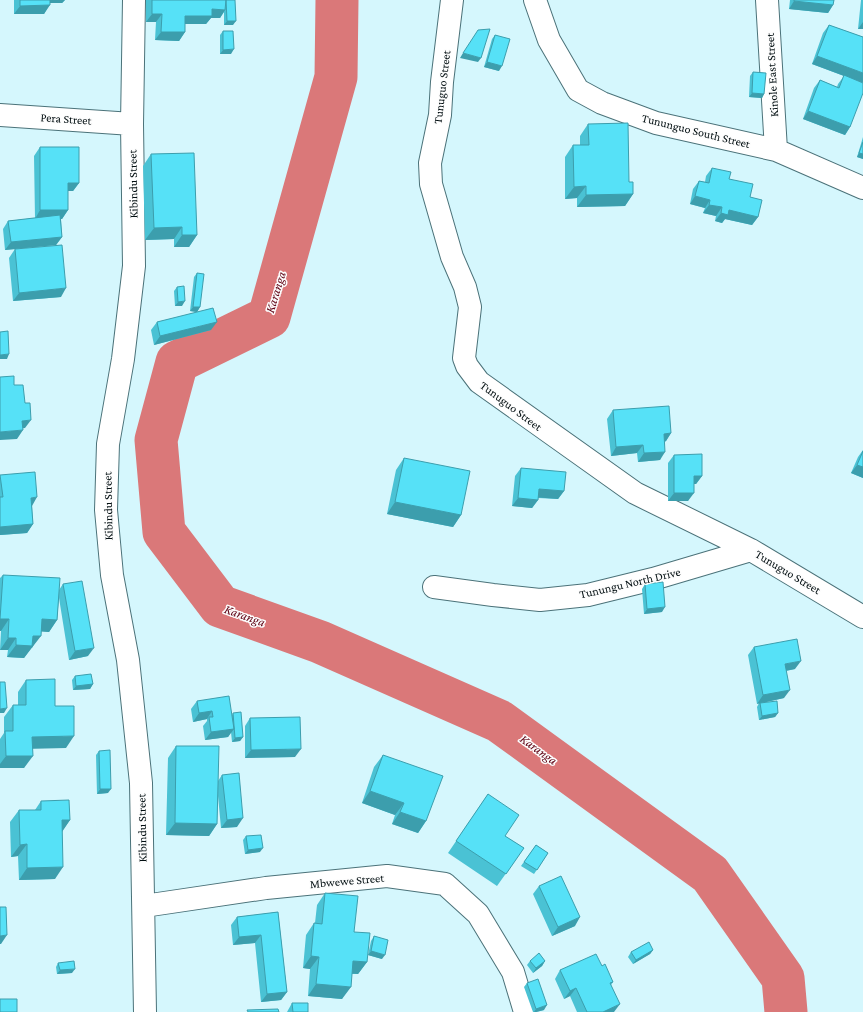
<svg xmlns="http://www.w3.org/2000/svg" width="863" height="1012" viewBox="0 0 863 1012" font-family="'Crimson Pro',serif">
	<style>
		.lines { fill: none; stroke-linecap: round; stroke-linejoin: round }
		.river { stroke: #da7879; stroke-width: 43 }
		.minor-casing { stroke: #4b7279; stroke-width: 24 }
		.minor { stroke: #fff; stroke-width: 22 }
		.wall { fill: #4ac2d4 }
		.shaded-wall { fill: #3c9ead }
		.building { fill: #56e1f7; stroke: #3c9ead }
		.labels { text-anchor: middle; stroke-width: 3; stroke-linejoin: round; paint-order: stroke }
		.street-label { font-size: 12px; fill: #020e11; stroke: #fdfdfd }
		.water-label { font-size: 13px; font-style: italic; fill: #600415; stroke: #fdfdfd }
	</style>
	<rect width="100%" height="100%" fill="#d5f7fd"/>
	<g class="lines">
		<path class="river" d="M337,0l-1,77 -67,240 -92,45 -21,78 8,92 56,74 100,36 179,79 211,153 73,104 3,34"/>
		<defs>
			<path id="minor" d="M134,0l-2,124 2,142 -11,93 -15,85 -2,66 6,65 16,85 13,123 4,229
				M452,0l-10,82 -2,33 -10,48 1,21 21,73 13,30 5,20 -6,51 3,8 12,16 156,111 116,57 112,67
				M535,0l14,40 29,50 24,13 54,20 120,27 87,38
				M767,0l9,150
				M0,115l132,9
				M434,587l59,8 47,5 48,-5 65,-16 98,-29
				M144,906l122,-18 121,-12 58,8 33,30 35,58 12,40"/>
		</defs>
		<use href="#minor" class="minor-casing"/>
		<use href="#minor" class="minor"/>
	</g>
	<path class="wall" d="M14,0h51l-3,3h-12l-6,11h-30z
		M146,0h89l-2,25h-9v-13l-4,6h-9l-5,6h-21v8l-6,9 -24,-1 1,-18h-10z
		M790,0h44l-1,5 -5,8 -39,-4z
		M861,0h2v29h-5z
		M829,25l34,12 -13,90 -5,8 -42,-16 11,-31 6,-8 17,7 1,-3 6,-8 -32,-12 11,-31z
		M223,31l8,23h-11v-19z
		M495,35l4,36 -15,-4 8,-28z
		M753,72l11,22 -2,4 -13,-1 1,-21z
		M588,124l41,58 4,12 -8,12 -48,1v-9l-12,1v-42l8,-12h7v-9z
		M863,137v22l-6,-2z
		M40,147l39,36 -6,8h-5v19l-6,9h-1l1,18 -6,8 -51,5 -2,-21 5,-8 27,-3 -1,-62z
		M151,154l46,81 -8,12h-15v-8l-29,1 -2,-74z
		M712,168l17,11 21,18 8,20 -6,8 -27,-6 -3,4 -7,-2 1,-5 -13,-3 2,-5 -15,-4 3,-15 6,-8 6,1 1,-6z
		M15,249l46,48 -48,4 -4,-43z
		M197,273l3,34 -3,5 -7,-1 4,-34z
		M177,287l5,19h-7l-1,-15z
		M157,322l54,8 -57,15 -3,-15z
		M613,410l58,23 -5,8 -1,1 -5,18 -22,2 -1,-9 -26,3 -4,-37z
		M863,450v28l-12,-5 7,-16z
		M674,455l28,21 -6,8h-2l-6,17h-20v-38z
		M404,458l57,57 -8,12 -66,-13 9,-44z
		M521,468l43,23 -6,8 -20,-1v2l-6,8 -20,-2 3,-30z
		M0,475l32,31 1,18 -6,9 -27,2z
		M3,575l56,15 4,-6 25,72 -19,4 -10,-62 -2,22 -8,12 -8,-1 -9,17h-1l-7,10 -17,-1 1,-7h-8l1,-19h-1v-53z
		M645,584l17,28 -18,2 -2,-25z
		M754,647l41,22 -9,2 -2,27 -23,5 17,10 -3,4 -16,3 -2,-13 2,-4 -2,1 -9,-49z
		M75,676l18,8 -3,5 -17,1 -1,-10z
		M26,680l29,26 11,42h-34l-8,20h-24v-29l4,-6v-16l9,-12h5v-13z
		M197,701l35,14 1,-2 10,24 -3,4 -8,1 -1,-10 -3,5 -23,3 -2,-14 4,-5v-2l-14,3 -2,-13z
		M250,718l45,39 -50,1v-32z
		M176,746l42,35 4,-6 15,52 -16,1 -3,-32 -1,28 -8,12 -43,-1 2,-77z
		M99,751l9,42 -11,1 -1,-39z
		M383,755l43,66 -8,12 -26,-9 3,-9 -33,-12 12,-36z
		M488,794l17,42 19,12 -27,38 -49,-33z
		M41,801l29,19 -8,11 -7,48 -36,1 -1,-24 -7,1 -1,-35 9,-12h16z
		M246,836l14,16 -15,2 -2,-14z
		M536,845l12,8 -14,21 -13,-8z
		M539,886l36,40 -23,10 -19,-42z
		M325,893l42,69 -9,12h-6l-10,25 -34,-3 2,-27 -7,-1 3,-33 8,-12h1l2,-18z
		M278,912l9,80 -6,8 -20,2 -6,-59 -22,2 -2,-20 6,-8z
		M374,936l8,23 -14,-4 3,-14z
		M653,950l-3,4 -17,10 -5,-7 3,-5z
		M530,961h15l-3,5 -9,7 -6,-8z
		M58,963l14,10 -15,1 -1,-7z
		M602,966l11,16 -2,3 3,27h-37l-7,-16 -6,3 -9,-20 5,-9z
		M527,983l17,27 -8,2h-3l-9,-25z
		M292,1003l16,9h-21z"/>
	<path class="shaded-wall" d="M47,0h18l-3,3h-18z
		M794,1l39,4 -5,8 -39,-4z
		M50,5l-6,9h-30l6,-8z
		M212,9l13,1 -5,8h-9l-5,6h-27l6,-8z
		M152,14h10l-6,8h-10z
		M227,21h9l-3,4h-9z
		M863,22v7h-5z
		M161,32h24l-6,9 -24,-1z
		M234,49l-3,5h-11l3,-4z
		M463,53l18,5 -3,4 -18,-4z
		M817,56l46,17v10l-51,-19z
		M487,62l15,4 -3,5 -15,-4z
		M752,93l12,1 -2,4 -13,-1z
		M808,111l42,16 -5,8 -42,-16z
		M859,153l4,1v5l-6,-2z
		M68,183h11l-6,8h-11z
		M586,186l-9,12 -12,1 9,-12z
		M633,194l-8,12 -48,1 9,-12z
		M695,196l15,4 -5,8 -15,-4z
		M709,205l13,2 -6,9 -13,-3z
		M40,210h28l-6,9h-27z
		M729,210l29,7 -6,8 -27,-6 -3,4 -7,-2 6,-8z
		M182,227l-8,12 -29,1 9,-12z
		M182,235h15l-8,12h-15z
		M62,237l-6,8 -51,5 6,-8z
		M66,288l-5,9 -48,4 6,-8z
		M185,301l-3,5h-7l3,-4z
		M193,307h7l-3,5 -7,-1z
		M217,322l-6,8 -57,15 6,-9z
		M9,354l-2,5h-7v-4z
		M31,420l-6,8 -9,1 6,-8z
		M23,430l-6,9 -17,1v-8z
		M671,433l-5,8 -8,1 6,-8z
		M643,445l-6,8 -26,3 5,-9z
		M665,452l-5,8 -22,2 6,-9z
		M857,465l6,2v11l-12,-5z
		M694,476h8l-6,8h-8z
		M539,489l25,2 -6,8 -25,-2z
		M674,493h20l-6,8h-20z
		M37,497l-5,9h-7l6,-8z
		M518,498l20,2 -6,8 -20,-2z
		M395,502l66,13 -8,12 -66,-13z
		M33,524l-6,9 -27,2v-8z
		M665,607l-3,5 -18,2 3,-5z
		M0,619h9l-8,12h-1z
		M42,619l15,1 -8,12 -16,-1z
		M33,636h8l-17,22 -17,-1 9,-12z
		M8,638h8l-8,12h-8z
		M94,648l-6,8 -19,4 6,-9z
		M801,661l-6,8 -16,3 6,-8z
		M93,684l-3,5 -17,1 3,-4z
		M790,690l-6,8 -27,6 6,-9z
		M7,708l-3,5h-4v-4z
		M212,711l-5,8 -14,3 6,-9z
		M778,713l-3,4 -16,3 3,-4z
		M234,729l-6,8 -23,3 6,-8z
		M74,736l-8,12 -42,1 8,-12z
		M243,737l-3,4 -8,1 3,-4z
		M301,749l-6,8 -50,1 6,-8z
		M6,756h27l-9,12h-24v-4z
		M100,789h11l-3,4 -11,1z
		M370,791l34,12 -9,12 -33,-12z
		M400,812l26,9 -8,12 -26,-9z
		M243,818l-6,9 -16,1 6,-8z
		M62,820h8l-8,12z
		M175,823l42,1 -8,12 -43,-1z
		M27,844l-9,12 -7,1 9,-12z
		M263,848l-3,4 -15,2 3,-4z
		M63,867l-8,12 -36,1 8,-12z
		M580,917l-5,9 -23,10 6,-9z
		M7,935l-6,9h-1v-8z
		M261,935l-6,8 -22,2 6,-8z
		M653,950l-3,4 -17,10 3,-4z
		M371,951l14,4 -3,4 -14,-4z
		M311,956l8,1 -9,12 -7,-1z
		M353,961l14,1 -9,12 -13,-1z
		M545,961l-3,5 -9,7 3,-5z
		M75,969l-3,4 -15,1 3,-4z
		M316,984l35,3 -9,12 -34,-3z
		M576,988l-6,8 -6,3 6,-8z
		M287,992l-6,8 -20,2 6,-8z
		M620,1004l-6,8h-11z
		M547,1005l-3,5 -8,2h-2l2,-3z"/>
	<path class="building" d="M20,0h30v5l-30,1z
		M152,0h74l-1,10 -13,-1v7h-27v16h-24l1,-18h-10z
		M226,0h9l1,21h-9z
		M794,0h40l-1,5 -39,-4z
		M829,25l34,12v36l-46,-17z
		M490,29l-9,29 -18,-5 15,-23z
		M223,31h10l1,18 -11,1z
		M495,35l15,4 -8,27 -15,-4z
		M753,72l13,1 -2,21 -12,-1z
		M844,75l19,8v10l-13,34 -42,-16 12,-31 19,8z
		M628,123l1,59h4v12l-47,1v-9l-12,1 -1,-42h16l-1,-21z
		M863,142v12l-4,-1z
		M40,147h39v36h-11v27h-28z
		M194,153l3,82h-15v-8l-28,1 -3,-74z
		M712,168l19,4 -2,7 24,5 -3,13 12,3 -4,17 -29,-7 -1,5 -7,-2 1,-6 -13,-2 1,-5 -15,-4 4,-15 10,2z
		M60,215l2,22 -51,5 -3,-21z
		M62,245l4,43 -47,5 -4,-44z
		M197,273l7,1 -4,33h-7z
		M184,286l1,15 -7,1 -1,-15z
		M213,308l4,14 -57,14 -3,-14z
		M8,331l1,23 -9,1v-23z
		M14,376v9h9l2,18h5l1,17 -9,1 1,9 -23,2v-55z
		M669,406l2,27 -7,1 1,18 -21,1 -1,-8 -27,2 -3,-37z
		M863,451v16l-6,-2z
		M702,454v22h-8v17h-20v-38z
		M404,458l66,13 -9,44 -66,-13z
		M521,468l45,4 -2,19 -25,-2 -1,11 -20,-2z
		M35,472l2,25 -6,1 2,26 -33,3v-30h3l-3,-22z
		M3,575l57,3 -3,42 -15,-1 -1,17h-8l-1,10 -16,-1v-7h-8l1,-19h-9z
		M82,581l12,67 -19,3 -12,-67z
		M663,582l2,25 -18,2 -2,-25z
		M797,639l4,22 -16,3 5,26 -27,5 -9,-48z
		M91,674l2,10 -17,2 -1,-10z
		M55,679v27h19v30l-42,1 1,19h-27l-1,-25h8v-26h13v-25z
		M0,682h5l2,26 -7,1z
		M229,696l5,33 -23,3 -2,-15h4l-1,-6 -13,2 -2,-12z
		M777,701l1,12 -16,3 -2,-13z
		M241,712l2,25 -8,1 -2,-25z
		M300,717l1,32 -50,1 -1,-32z
		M176,746h43l-2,78 -42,-1z
		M110,750l1,39h-11l-1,-38z
		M383,755l60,21 -17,45 -26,-9 4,-9 -34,-12z
		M239,773l4,45 -16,2 -5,-45z
		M488,794l31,21 -14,21 19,12 -18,26 -50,-33z
		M69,800l1,20h-8l1,47 -36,1v-24l-7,1 -1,-35h22v-9z
		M261,835l2,13 -15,2 -2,-14z
		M536,845l12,8 -11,17 -13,-8z
		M561,876l19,41 -22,10 -19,-41z
		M325,893l33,3 -4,36 16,1 -3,29 -14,-1 -2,26 -35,-3 3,-27 -8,-1 3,-33 8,1z
		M0,907h6l1,28 -7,1z
		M278,912l9,80 -20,2 -6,-59 -22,2 -2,-20z
		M374,936l14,4 -3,15 -14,-4z
		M649,942l4,8 -17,10 -5,-8z
		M539,953l6,8 -9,7 -6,-7z
		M596,954l6,12 3,-2 8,18 -3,1 10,21 -17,8h-16l-11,-24 -6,3 -10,-21z
		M74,961l1,8 -15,1 -2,-7z
		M538,979l9,26 -11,4 -9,-26z
		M0,999h17v13h-17z
		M292,1003h16v9h-15z
		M278,1009l1,3h-31l-1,-2z"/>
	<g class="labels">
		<g class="street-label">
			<text transform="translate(772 75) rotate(-93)" y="4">Kinole East Street</text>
			<text transform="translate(442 87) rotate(-83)" y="4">Tunuguo Street</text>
			<text transform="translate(66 119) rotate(4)" y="4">Pera Street</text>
			<text transform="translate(696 131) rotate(14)" y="4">Tununguo South Street</text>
			<text transform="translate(133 184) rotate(-91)" y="4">Kibindu Street</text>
			<text transform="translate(511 406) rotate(37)" y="4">Tunuguo Street</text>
			<text transform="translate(108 506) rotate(-91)" y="4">Kibindu Street</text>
			<text transform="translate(788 572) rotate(31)" y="4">Tunuguo Street</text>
			<text transform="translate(630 583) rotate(-13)" y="4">Tunungu North Drive</text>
			<text transform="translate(142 828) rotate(-91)" y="4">Kibindu Street</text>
			<text transform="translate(347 881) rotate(-5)" y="4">Mbwewe Street</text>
		</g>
		<g class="water-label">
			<text transform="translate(275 292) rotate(-73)" y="5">Karanga</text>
			<text transform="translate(245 615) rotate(20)" y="5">Karanga</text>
			<text transform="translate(539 749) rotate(36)" y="5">Karanga</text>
		</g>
	</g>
</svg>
